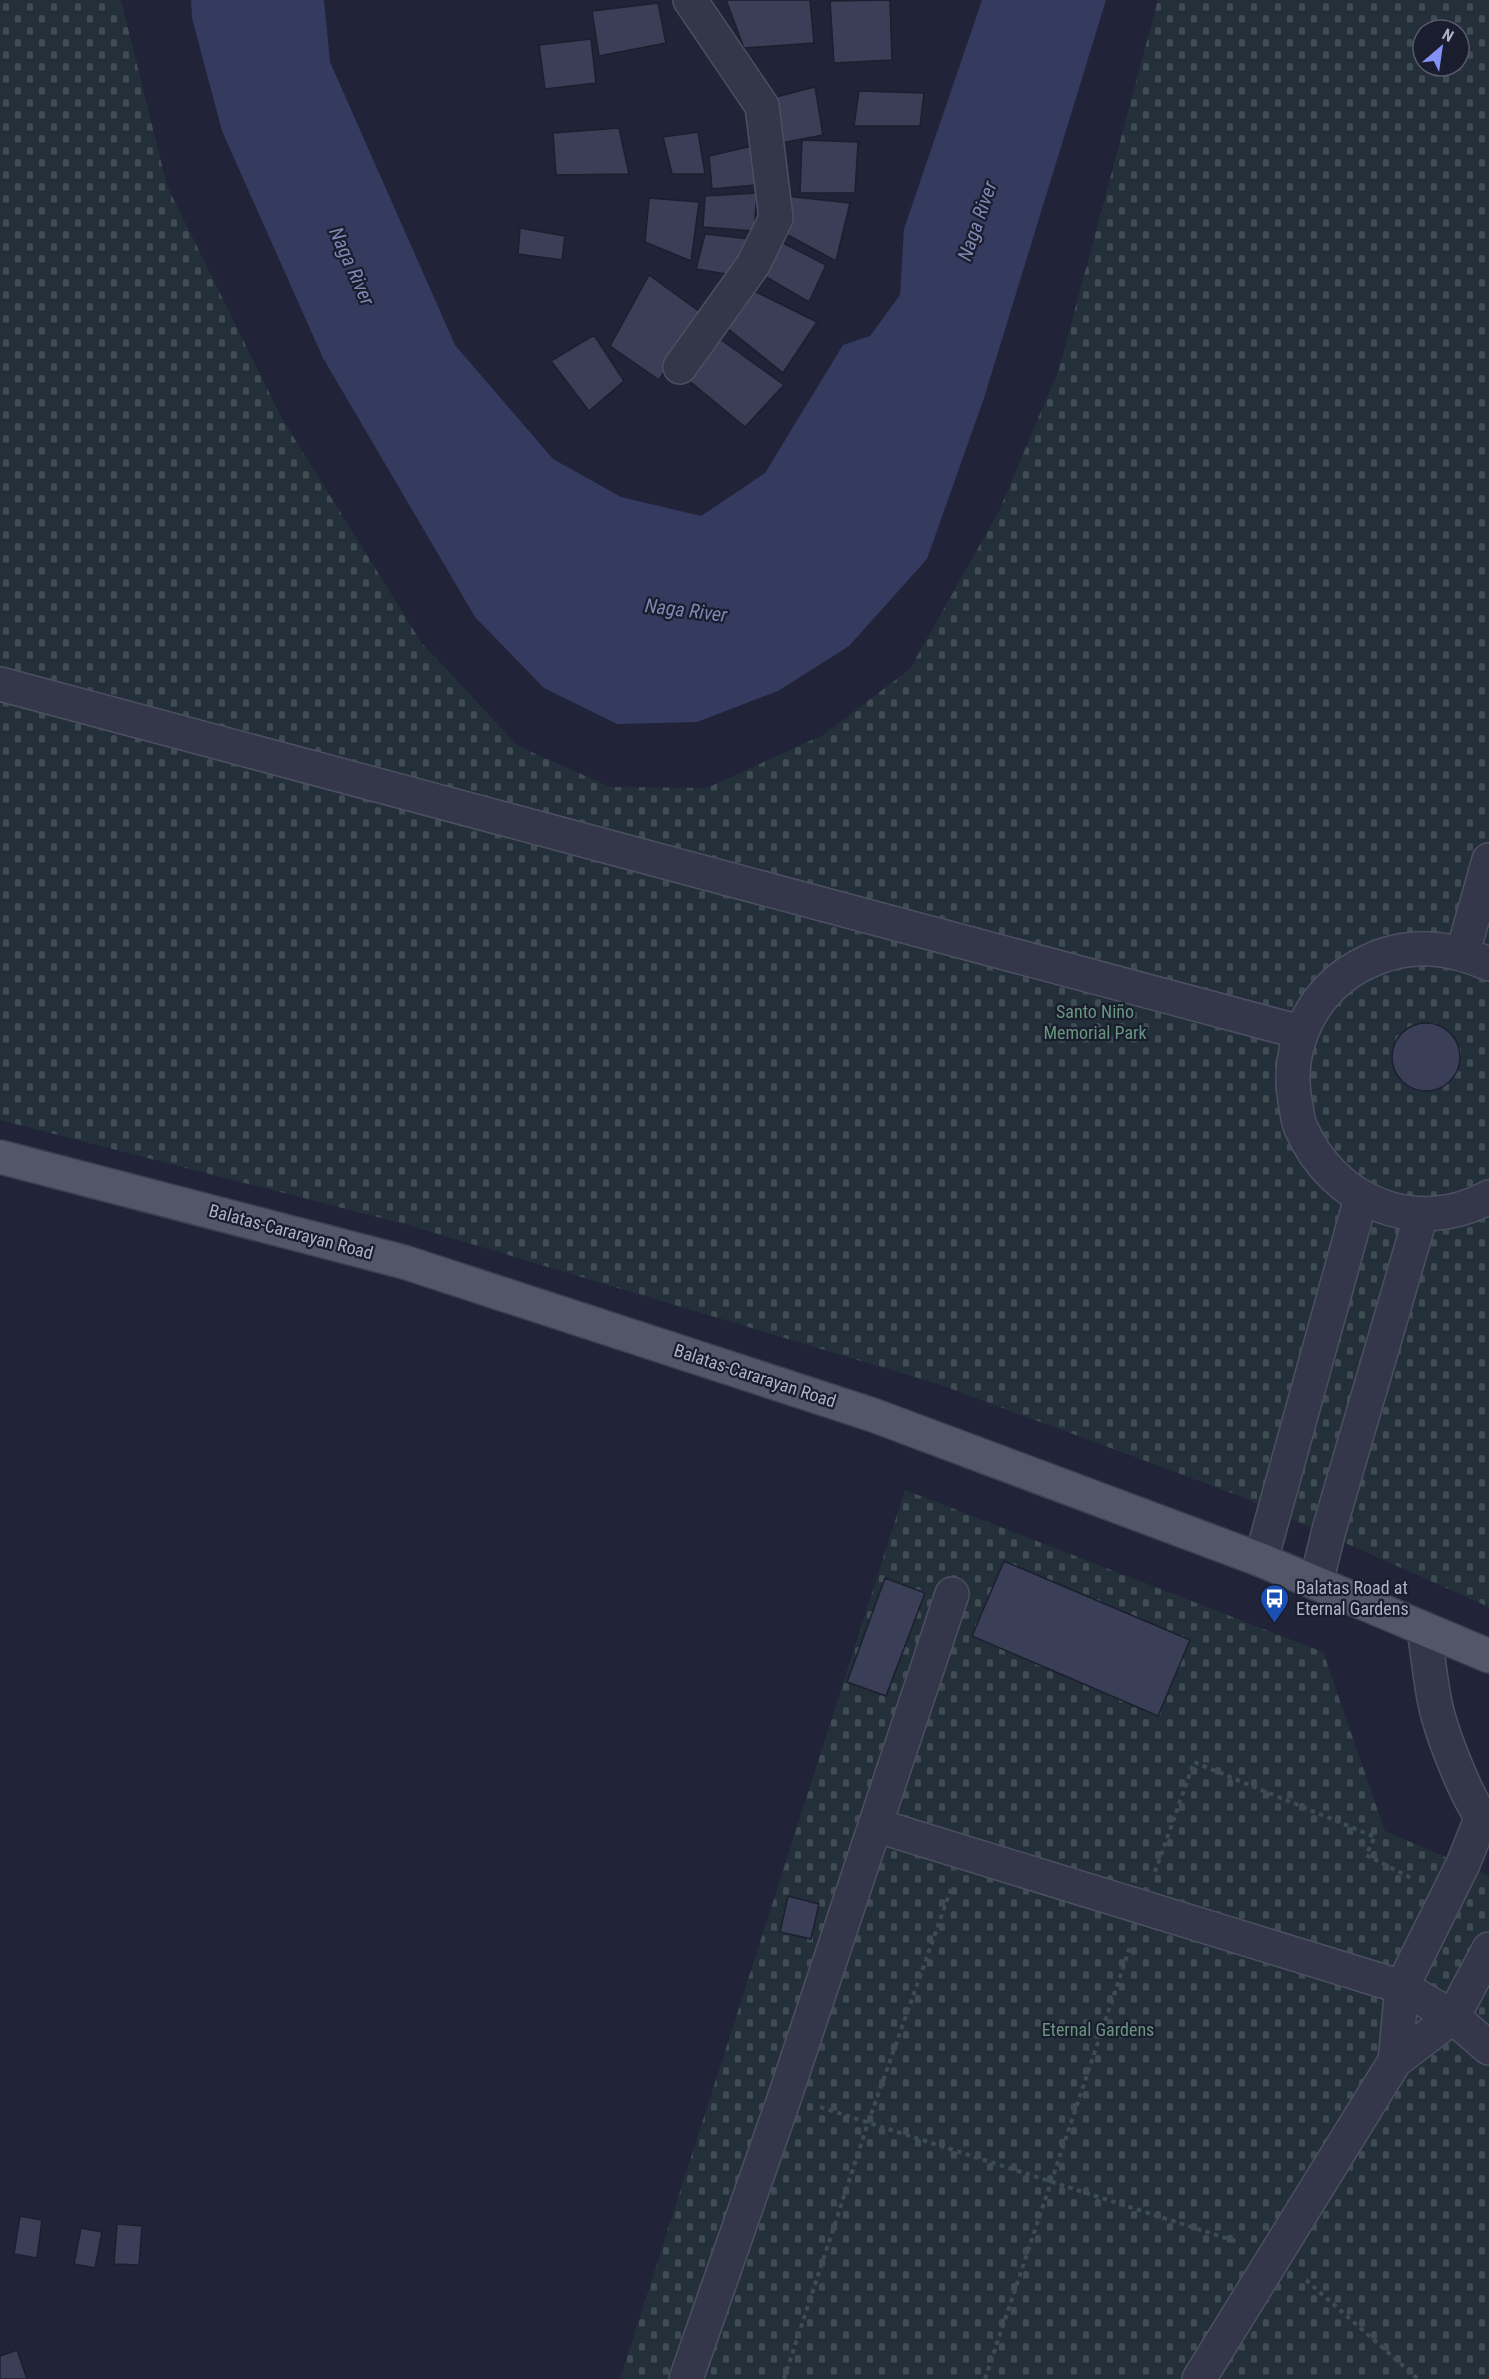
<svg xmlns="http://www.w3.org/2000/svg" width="1489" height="2379" viewBox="0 0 1489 2379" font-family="'Roboto Condensed',sans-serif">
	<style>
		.cemetery { fill: url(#cemetery-stones); fill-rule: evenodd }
		.water { fill: #353a5f }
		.building { fill: #3a3e56; stroke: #1c1f2f; stroke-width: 1.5 }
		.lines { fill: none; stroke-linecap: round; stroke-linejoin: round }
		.minor-casing { stroke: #4c4f60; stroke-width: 36 }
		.major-casing { stroke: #3b3e4f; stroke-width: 36 }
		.path { stroke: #3d4c54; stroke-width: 4; stroke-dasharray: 4.5 4.5; stroke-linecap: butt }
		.minor { stroke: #343749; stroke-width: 33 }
		.major { stroke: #525669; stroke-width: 33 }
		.labels { text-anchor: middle; stroke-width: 4.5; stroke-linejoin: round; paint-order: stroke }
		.park-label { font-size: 18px; fill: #67957e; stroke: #1a1d2d }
		.street-label { font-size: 18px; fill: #afb1c5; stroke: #1a1d2d }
		.poi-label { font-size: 18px; fill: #afb1c5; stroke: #1a1d2d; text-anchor: start }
		.water-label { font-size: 20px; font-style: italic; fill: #7f86b2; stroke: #1a1d2d }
	</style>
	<defs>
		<pattern id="cemetery-stones" width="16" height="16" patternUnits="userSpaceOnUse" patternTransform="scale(1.5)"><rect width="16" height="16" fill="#233039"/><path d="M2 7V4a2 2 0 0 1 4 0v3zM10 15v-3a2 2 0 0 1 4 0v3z" fill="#404c54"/></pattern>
	</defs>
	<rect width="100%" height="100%" fill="#212438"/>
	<path class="cemetery" d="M0,0h121l46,186 114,231 140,225 97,104 92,41 97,1 116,-53 87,-66 89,-158 60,-142 99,-369h331v1607l-249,-111 -302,-112 -530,-159 -408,-105zM1423,30h36v36h-36z
		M905,1490l418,162 62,179 104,45v503h-869z"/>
	<path class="water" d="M191,0h133l6,62 125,283 98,114 68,38 80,19 64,-43 78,-128 27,-9 30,-41 4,-66 78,-229h124l-122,398 -57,161 -78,87 -71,45 -81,31 -80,2 -73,-36 -69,-71 -152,-259 -101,-227 -30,-113z"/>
	<path class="building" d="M726,0h84l4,43 -70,5z
		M890,0l2,60 -58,3 -4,-62z
		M658,3l8,40 -67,13 -7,-45z
		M591,39l5,44 -51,6 -6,-44z
		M815,87l8,48 -42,8 -13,-44z
		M859,91l65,2 -4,33h-66z
		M619,128l10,46 -73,1 -3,-42z
		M698,132l7,42h-33l-9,-37z
		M802,140l56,2 -3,51h-55z
		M752,146l3,39 -43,4 -3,-33z
		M757,193l-3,38 -51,-4 2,-31z
		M786,196l64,7 -14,58 -50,-27z
		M649,198l50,4 -8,59 -46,-19z
		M520,228l45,8 -3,24 -44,-6z
		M705,234l45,5 -12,37 -42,-7z
		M777,240l49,25 -17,37 -51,-30z
		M649,275l51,37 -41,68 -49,-34z
		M752,290l65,32 -34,51 -57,-46z
		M594,335l30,46 -35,30 -38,-50z
		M720,339l64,46 -39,42 -58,-48z
		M1392 1057a34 34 0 1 1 68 0a34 34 0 1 1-68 0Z
		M1004,1561l186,79 -32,76 -186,-80z
		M885,1578l40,15 -39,103 -39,-14z
		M788,1896l31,8 -8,35 -31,-7z
		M20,2216l22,4 -5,38 -23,-4z
		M117,2224l25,2 -3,39 -25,-1z
		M81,2228l21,4 -7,36 -21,-4z
		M17,2350l10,29h-27v-23z"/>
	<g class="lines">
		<defs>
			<path id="minor" d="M680,367l73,-102 23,-47 -14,-112 -72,-106
				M0,684l1300,348
				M1463,952l26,-92
				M1489,964c-41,-18 -81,-22 -122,-2 -53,25 -82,82 -72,139 2,8 2,19 6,27 32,74 115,109 188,69
				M1261,1560l100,-362
				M1316,1583l13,-53 92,-315
				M1424,1630c4,24 6,49 11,73 6,29 34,104 54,123
				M875,1825l527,162 51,30 36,31
				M1395,2061l7,-74 61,-123 18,-45
				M686,2379l99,-283 167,-502
				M1199,2379l196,-318 58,-44 36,-68"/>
			<path id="major" d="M0,1157l404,105 469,153 388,145 228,96"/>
		</defs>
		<use href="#minor" class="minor-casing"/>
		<use href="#major" class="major-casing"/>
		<path class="path" d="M1155,1872l39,-110 181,75 -9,18 47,24
			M820,2107l418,135
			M1306,2280l112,99
			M784,2379l84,-256 83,-234
			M985,2379l146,-435"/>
		<use href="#minor" class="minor"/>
		<use href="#major" class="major"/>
	</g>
	<defs>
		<symbol id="bus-pin" viewBox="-11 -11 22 30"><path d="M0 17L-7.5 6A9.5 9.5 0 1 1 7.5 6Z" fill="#1a4fb4" stroke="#1a1d2d"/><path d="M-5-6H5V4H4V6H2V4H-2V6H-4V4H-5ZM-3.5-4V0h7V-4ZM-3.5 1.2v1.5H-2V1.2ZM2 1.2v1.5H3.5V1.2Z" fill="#fff"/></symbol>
	</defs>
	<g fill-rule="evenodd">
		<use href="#bus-pin" x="1258" y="1582" width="33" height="45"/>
	</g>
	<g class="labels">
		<g class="park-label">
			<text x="1095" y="1018">Santo Niño<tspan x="1095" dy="21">Memorial Park</tspan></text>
			<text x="1098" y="2036">Eternal Gardens</text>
		</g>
		<g class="street-label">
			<text transform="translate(291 1232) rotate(15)" y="6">Balatas-Cararayan Road</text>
			<text transform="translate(755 1376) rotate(18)" y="6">Balatas-Cararayan Road</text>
		</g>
		<g class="poi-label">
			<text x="1296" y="1594">Balatas Road at<tspan x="1296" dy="21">Eternal Gardens</tspan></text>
		</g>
		<g class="water-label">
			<text transform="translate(977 221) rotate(-71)" y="7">Naga River</text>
			<text transform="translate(352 266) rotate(66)" y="7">Naga River</text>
			<text transform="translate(686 610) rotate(7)" y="7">Naga River</text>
		</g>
	</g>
	<g transform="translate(1441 48) rotate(29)"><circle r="28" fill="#1a1d2d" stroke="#56586a" stroke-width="1.5"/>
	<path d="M0-4.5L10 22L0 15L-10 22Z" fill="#8390f6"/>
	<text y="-9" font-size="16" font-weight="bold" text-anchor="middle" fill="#afb1c5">N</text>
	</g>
</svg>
